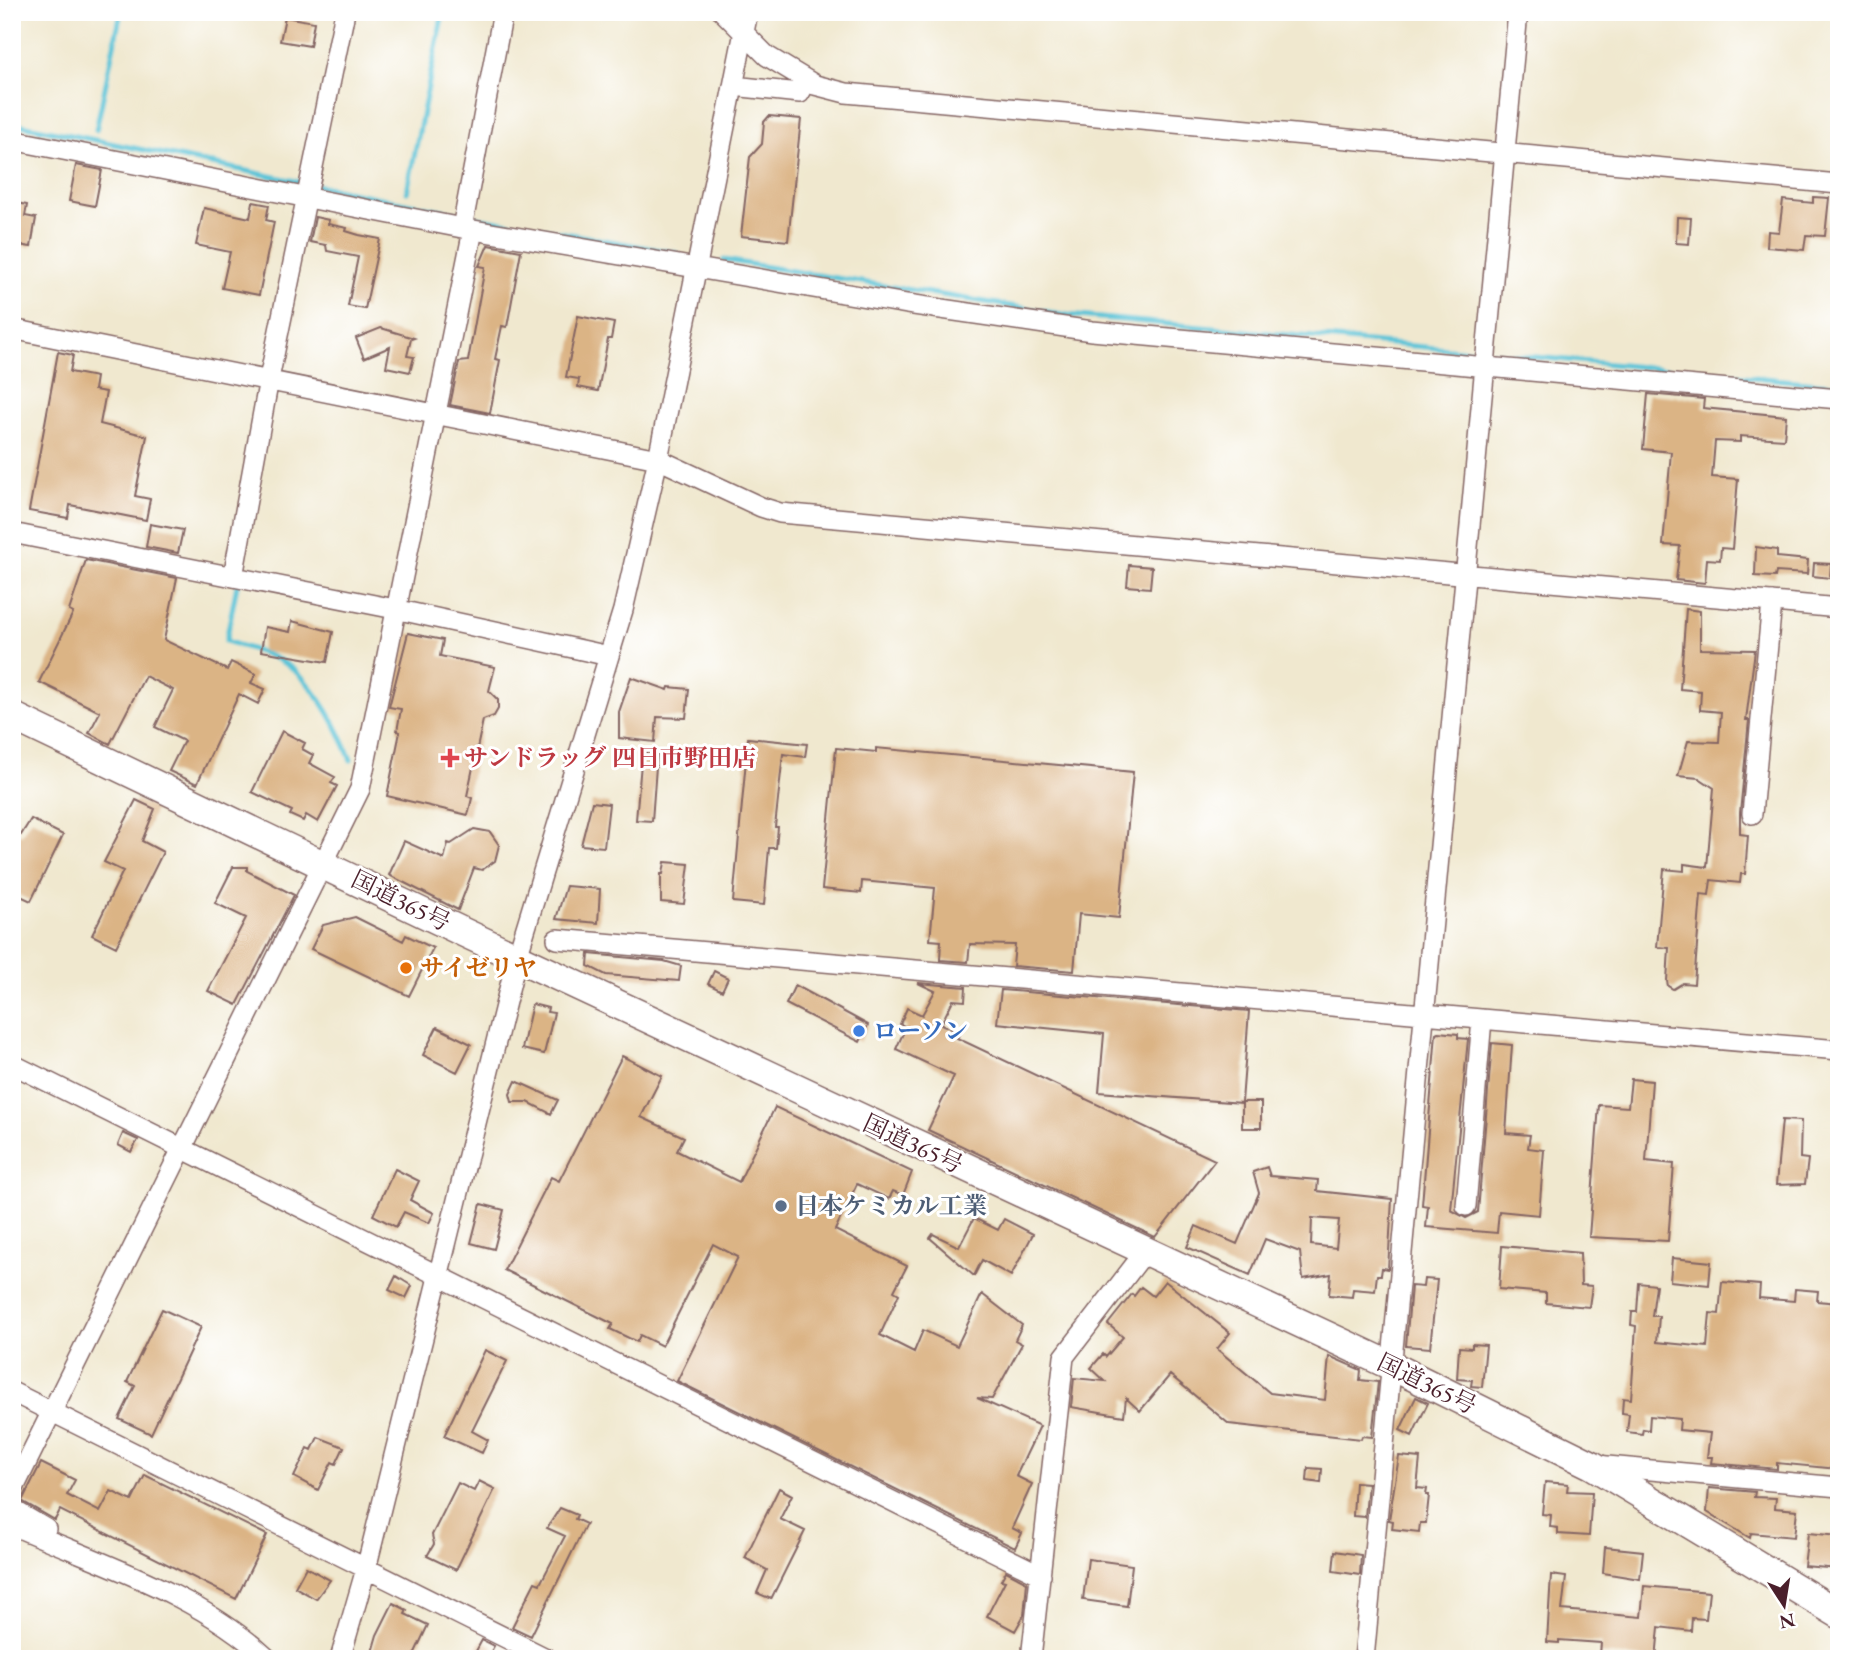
<svg xmlns="http://www.w3.org/2000/svg" width="1851" height="1671" viewBox="0 0 1851 1671" font-family="'EB Garamond','Noto Serif JP',serif">
	<style>
		.lines { fill: none; stroke-linecap: round; stroke-linejoin: round }
		.stream { stroke: #5bc4d8; stroke-width: 5 }
		.building { fill: #dbb485; fill-rule: evenodd }
		.minor-casing { stroke: #846564; stroke-width: 22 }
		.highway-casing { stroke: #846564; stroke-width: 31 }
		.minor { stroke: #fff; stroke-width: 19 }
		.highway { stroke: #fff; stroke-width: 28 }
		.health-dot { fill: #e0444e; stroke: #fff; stroke-width: 2.5 }
		.food-dot { fill: #e8710a; stroke: #fff; stroke-width: 2.5 }
		.shop-dot { fill: #3f7fe0; stroke: #fff; stroke-width: 2.5 }
		.service-dot { fill: #5c6f8a; stroke: #fff; stroke-width: 2.5 }
		.labels { text-anchor: middle; stroke-width: 6; stroke-linejoin: round; paint-order: stroke }
		.health-label { font-size: 24px; font-weight: bold; fill: #be3a42; stroke: #fff; text-anchor: start }
		.street-label { font-size: 24px; fill: #4a1f2b; stroke: #fff }
		.food-label { font-size: 24px; font-weight: bold; fill: #c56008; stroke: #fff; text-anchor: start }
		.shop-label { font-size: 24px; font-weight: bold; fill: #366cbe; stroke: #fff; text-anchor: start }
		.service-label { font-size: 24px; font-weight: bold; fill: #4e5e75; stroke: #fff; text-anchor: start }
	</style>
	<rect width="100%" height="100%" fill="#fff"/>
	<filter id="ink" filterUnits="userSpaceOnUse"><feTurbulence type="fractalNoise" baseFrequency=".0143" numOctaves="2"/><feDisplacementMap in="SourceGraphic" scale="14" xChannelSelector="R" yChannelSelector="G"/><feConvolveMatrix kernelMatrix="1 2 1 2 8 2 1 2 1" color-interpolation-filters="sRGB"/></filter>
	<filter id="wash" filterUnits="userSpaceOnUse"><feTurbulence type="fractalNoise" baseFrequency=".00686" numOctaves="4" result="noise"/><feDisplacementMap in="SourceGraphic" scale="28" xChannelSelector="R" yChannelSelector="G"/><feGaussianBlur stdDeviation="1.57" result="paint"/><feColorMatrix in="noise" values="0 0 0 0 0 0 0 0 0 0 0 0 0 0 0 0 0 1.4 0 .05"/><feComposite in="paint" operator="in"/></filter>
	<g filter="url(#wash)">
		<rect width="100%" height="100%" fill="#f0e8cf"/>
		<g class="lines">
			<path class="stream" d="M12,123l293,60
				M96,130l25,-118
				M315,185l145,29
				M407,192l36,-180
				M469,216l207,37
				M724,260l343,55 414,37
				M1491,353l348,32
				M237,585l-11,56c22,8 52,14 70,31 26,23 42,56 55,88"/>
		</g>
		<g id="blocks">
			<path class="building" d="M285,17l29,5 -4,24 -30,-5z
				M769,116l32,3 -13,122 -47,-5 9,-79 12,-13 2,-22z
				M76,165l26,5 -7,36 -26,-5z
				M1813,197l16,1 -4,38 -19,-1 -2,15 -37,-3 1,-16 11,1 4,-32 30,3z
				M12,202l15,3 -2,11 11,2 -5,29 -19,-3z
				M253,202l16,3 -3,15 8,2 -15,73 -37,-7 8,-36 -34,-7 8,-37 46,10z
				M315,217l14,3 -1,4 19,4 -1,3 13,4 21,4 -15,70 -17,-3 10,-49 -31,-6 -1,-6 -16,-3z
				M1677,217l14,1 -2,26 -13,-1z
				M488,245l33,6 -14,76 -5,-1 -7,33 5,1 -10,53 -40,-8 9,-43 9,-1 17,-94 -6,-1z
				M578,316l36,7 -3,16h-3l-10,52 -20,-4 1,-8 -13,-2z
				M381,328l33,10 -3,1 -4,17 7,1 -4,15 -24,-5 4,-20 -26,11 -8,-20z
				M58,352l15,3 -3,17 26,5 -2,13 12,2 -6,32 47,12 -12,60 15,3 -4,21 -76,-15 -2,13 -39,-7z
				M1648,394l56,5 -1,9 83,8 -2,23 -44,-3v6l-25,-1 -3,36 26,2 -6,70 -11,-1 -1,12 -13,-1 -2,24 -29,-3 4,-34 -17,-1 8,-93 -28,-3z
				M150,524l33,6 -5,23 -32,-6z
				M1756,547l21,3v7l31,3 -1,14 -31,-2 -1,5 -20,-1z
				M86,560l91,18 -13,62 63,30 4,-8 25,12 -5,9 14,6 -7,15 -19,-10 -42,90 -28,-13 15,-30 -29,-14 18,-37 -28,-14 -35,68 -21,-11 11,-21 -61,-30 34,-69 -4,-2z
				M1814,563l17,1 -1,14 -17,-2z
				M1129,565l23,2 -2,21 -23,-2z
				M1686,609l14,2v38l55,1 -9,70h3l-9,93v21l8,1 -3,39h-4l-1,9 -29,-3 -2,15 -8,-1 -7,90 -11,-1 -10,6 -5,-3 -1,-5 2,-33 -12,-1 7,-78 20,2v-7l23,3 7,-79 -15,-10 -21,-2 10,-35 31,1 2,-30 -21,-2 1,-19 -21,-2z
				M292,621l41,11 -6,30 -66,-11 4,-24 25,5z
				M408,633l35,7 -3,16 55,11 -6,24 9,9v9l-4,7 -11,4 -16,76 5,2 -4,17 -81,-19 13,-64 -3,-1 4,-22 -12,-2z
				M631,677l37,13 1,-3 20,2 -3,29 -29,-1 -2,25 -36,-4v-26z
				M282,731l23,12 -3,6 11,6 -4,8 26,14 -4,6 6,3 -19,36 -12,-7 -3,6 -13,-6 2,-4 -40,-19z
				M748,738l59,6 -2,13 -22,-3 -8,73h3l-2,21h-7l-5,57 -31,-3z
				M836,748l40,4v-4l257,24 -14,146 -40,-4 -5,57 -61,-5 2,-21 -45,-1 -2,18 -28,-2 1,-19 -11,-1 5,-52 -73,-7 -1,12 -39,-4z
				M642,752l15,1 -5,68 -16,-1z
				M136,800l19,9 -13,32 21,11 -47,95 -24,-12 31,-64 -19,-9z
				M592,802l17,2 -5,43 -23,-2z
				M31,819l32,16 -32,66 -19,-9v-61l9,4z
				M474,829l16,3 9,13 -4,16 -13,9 -8,-2 -16,42 -69,-35 15,-34 40,18 4,-16 3,1z
				M665,862l24,2 -5,40 -23,-2v-28h2z
				M233,867h14v4l47,24 -57,110 -29,-14 38,-73 -31,-15z
				M566,886l34,3 -2,34 -42,-4z
				M355,917l48,24 3,-6 27,13 -24,48 -98,-47 12,-24z
				M589,954l75,7 17,5 -2,15 -73,-6 -18,-9z
				M714,971l14,7 -6,13 -14,-7z
				M918,983l48,4 -1,14 -12,-1 -12,24 19,9 -3,5 258,122 -60,77 -227,-107 26,-54 -58,-27 10,-22 -6,-3 7,-16 15,7 13,-24z
				M795,985l73,40 -8,17 -74,-38z
				M1001,990l248,21 -7,91h19v26h-19v-25l-143,-11 5,-58 -107,-11z
				M532,1004l16,4 -1,4 7,1 -10,41 -22,-5z
				M437,1027l34,17 -14,28 -34,-17z
				M1438,1032l20,2v4l10,1 -17,171 15,8 12,-6 14,-169 20,2 -6,88 24,2 -2,13 16,2 -5,65 -40,-4 -2,22 -71,-6 2,-21 -6,-1 14,-172z
				M622,1056l40,20 -21,41 43,20 -7,14 62,31 36,-75 137,65 -9,23 -10,-4 -4,8 -32,-15 -22,46 72,36 -13,25 5,3 -19,41 34,17 9,-22 34,16 25,-52 40,31 -7,15 7,4 -30,55 -15,-1 63,28 -24,50 16,8 -20,44 10,5 -7,15 -338,-167 61,-124 -25,-13 -51,102 -22,-11 -3,7 -27,-13 3,-5 -109,-54 47,-93 8,4z
				M1631,1079l21,2 -6,80 28,3 -6,77 -79,-4 10,-132 29,2z
				M516,1081l42,19 -7,14 -23,-12h-16l-2,-8z
				M1782,1120l19,1 -1,37 8,1 -3,25 -29,1z
				M123,1133l15,7 -7,12 -13,-7z
				M1267,1167l3,9 48,4 -1,11 75,8 -4,70 -6,-1 -1,7h-4l-2,16 -22,-2 -1,8 -23,-2 2,-21 -28,5 -3,-27 -35,-13 -15,36 -63,-28 9,-21 41,18 22,-51 -6,-21zM1312,1218l27,2 -3,28 -25,-3z
				M395,1169l24,12 -9,19 24,13 -5,10 -25,-11 -8,15 -23,-12z
				M481,1204l23,6 -10,39 -23,-6z
				M974,1218l24,12 6,-11 29,15 -22,42 -29,-16 -8,16 -44,-38 3,-4 26,13z
				M1502,1246l78,7 1,32 11,1 -3,21 -43,-4v-10l-47,-4z
				M1672,1258l39,4 -2,23 -39,-4z
				M396,1276l16,10 -6,12 -17,-8z
				M1424,1279l13,1 -7,68 -24,-2 5,-60 12,1z
				M1165,1281l65,52 -13,16 53,44 55,7 4,-44 32,14 -1,10 18,2 -6,55 -10,-1 -1,3 -132,-15 -59,-49 -30,36 -14,-13 -2,18 -53,-9 3,-29 31,3 -14,-13 12,-14 3,3 17,-20 -15,-13 24,-30 2,2 7,-9 12,9z
				M1722,1282l38,3 -1,13 35,3 1,-12 23,2 -1,10 22,2 -2,166 -60,-6v6l-66,-6 1,-6h-5l3,-24 -31,-3 1,-11 -30,-3 -1,14 -6,-1 -1,5 -15,-2 2,-18 -7,-1 1,-15 8,1 5,-73 -5,-1 1,-13h5l2,-29 17,2 -4,31h7l-2,26 50,5 3,-34 9,1z
				M162,1309l39,18 -50,107 -32,-15 16,-33 -8,-4z
				M1472,1344l14,1 -4,42 -11,-1 1,-6 -15,-1 2,-32 13,1z
				M485,1350l22,11 -35,70 16,9 -6,13 -38,-17z
				M1416,1397l12,6 -16,33 -12,-6z
				M318,1437l26,10 -8,17 -4,-2 -14,28 -24,-13 14,-29 4,2z
				M1399,1456l21,2 -3,30 10,1 -1,6h3l-3,28h-6l-1,9 -27,-3 1,-8 -4,-1z
				M41,1463l34,17 -8,15 33,17 11,-21 21,10 13,-26 122,60 -31,64 -176,-89 -5,10 -33,-19z
				M1308,1468l14,1 -1,14 -14,-2z
				M479,1481l16,8 -39,81 -29,-14 7,-12 -2,-9 26,-52 16,8z
				M1355,1482l13,1 -3,34 -12,-1z
				M1545,1482l23,2 -1,7 25,1 -3,44 -31,-2v-6l-8,-1 1,-12 -9,-1z
				M779,1488l13,7 -12,24 25,12 -34,68 -14,-6 10,-23 -22,-12z
				M1709,1488l46,4 -1,5 22,1 -1,10 22,2 -3,27 -43,-4 -1,5 -43,-26z
				M560,1508l17,7 -2,4 11,5 -55,112 -19,-9 23,-45 5,2 25,-48 -18,-8z
				M1808,1533l31,3v33l-35,-3z
				M1605,1547l38,4 -3,28 -37,-6z
				M1335,1551l26,4 -1,20 -27,-4z
				M1088,1559l44,6 -5,41 -44,-6z
				M306,1567l24,13 -14,19 -21,-12z
				M1006,1571l21,11 -3,33 -9,16 -28,-15 18,-35 -4,-1z
				M1551,1575l15,2 -4,33 79,7 3,-31 65,6 -3,27 -14,-1 -1,13 -32,-4 -3,32 -56,-5 1,-11 -42,-3v3l-12,-1z
				M393,1603l14,7 -2,4 23,11 -16,34h-42l7,-24z
				M482,1640l12,6 -6,11 -12,-6z"/>
		</g>
	</g>
	<g filter="url(#ink)">
		<use href="#blocks" fill-opacity="0" stroke="#846564" stroke-width="2"/>
		<g class="lines">
			<defs>
				<path id="minor" d="M723,12l44,44 48,29 31,8 993,91
					M733,86l67,7 7,-13
					M12,140l450,88 445,76 185,27 747,68
					M462,228l41,-216
					M12,329l646,130 103,48 19,6 1059,95
					M12,533l383,76 214,47
					M233,577l36,-198 76,-367
					M1752,814l20,-212
					M557,939l1282,111
					M12,1064l1029,511
					M1466,1206l16,-187
					M12,1392l536,267
					M1596,1465l243,22
					M12,1492l348,-703 113,-559
					M12,1509l34,20
					M12,1525c86,38 186,68 256,134
					M340,1659l26,-90 151,-612 106,-347 35,-151 90,-447
					M1031,1659l33,-302 80,-104
					M1364,1659l154,-1647"/>
				<path id="highway" d="M12,716l453,217 929,434 198,98 247,149"/>
			</defs>
			<use href="#minor" class="minor-casing"/>
			<use href="#highway" class="highway-casing"/>
			<use href="#minor" class="minor"/>
			<use href="#highway" class="highway"/>
		</g>
	</g>
	<path class="health-dot" d="M446.5 747.5h7v7h7v7h-7v7h-7v-7h-7v-7h7z"/>
	<circle class="food-dot" cx="406" cy="968" r="7"/>
	<circle class="shop-dot" cx="859" cy="1031" r="7"/>
	<circle class="service-dot" cx="781" cy="1206" r="7"/>
	<g class="labels">
		<g class="health-label">
			<text x="464" y="766">サンドラッグ 四日市野田店</text>
		</g>
		<g class="street-label">
			<text transform="translate(401 901) rotate(26)" y="8">国道365号</text>
			<text transform="translate(913 1144) rotate(25)" y="8">国道365号</text>
			<text transform="translate(1427 1384) rotate(26)" y="8">国道365号</text>
		</g>
		<g class="food-label">
			<text x="420" y="976">サイゼリヤ</text>
		</g>
		<g class="shop-label">
			<text x="873" y="1039">ローソン</text>
		</g>
		<g class="service-label">
			<text x="795" y="1214">日本ケミカル工業</text>
		</g>
	</g>
	<rect width="1851" height="1671" fill="none" stroke="#fff" stroke-width="42"/>
	<g transform="translate(1784 1605) rotate(168)" stroke="#ffffff" stroke-width="5" paint-order="stroke">
	<path d="M0-5L12 26L0 18L-12 26Z" fill="#4a1f2b"/>
	<text y="-10" font-size="19" font-weight="bold" text-anchor="middle" fill="#4a1f2b">N</text>
	</g>
</svg>
